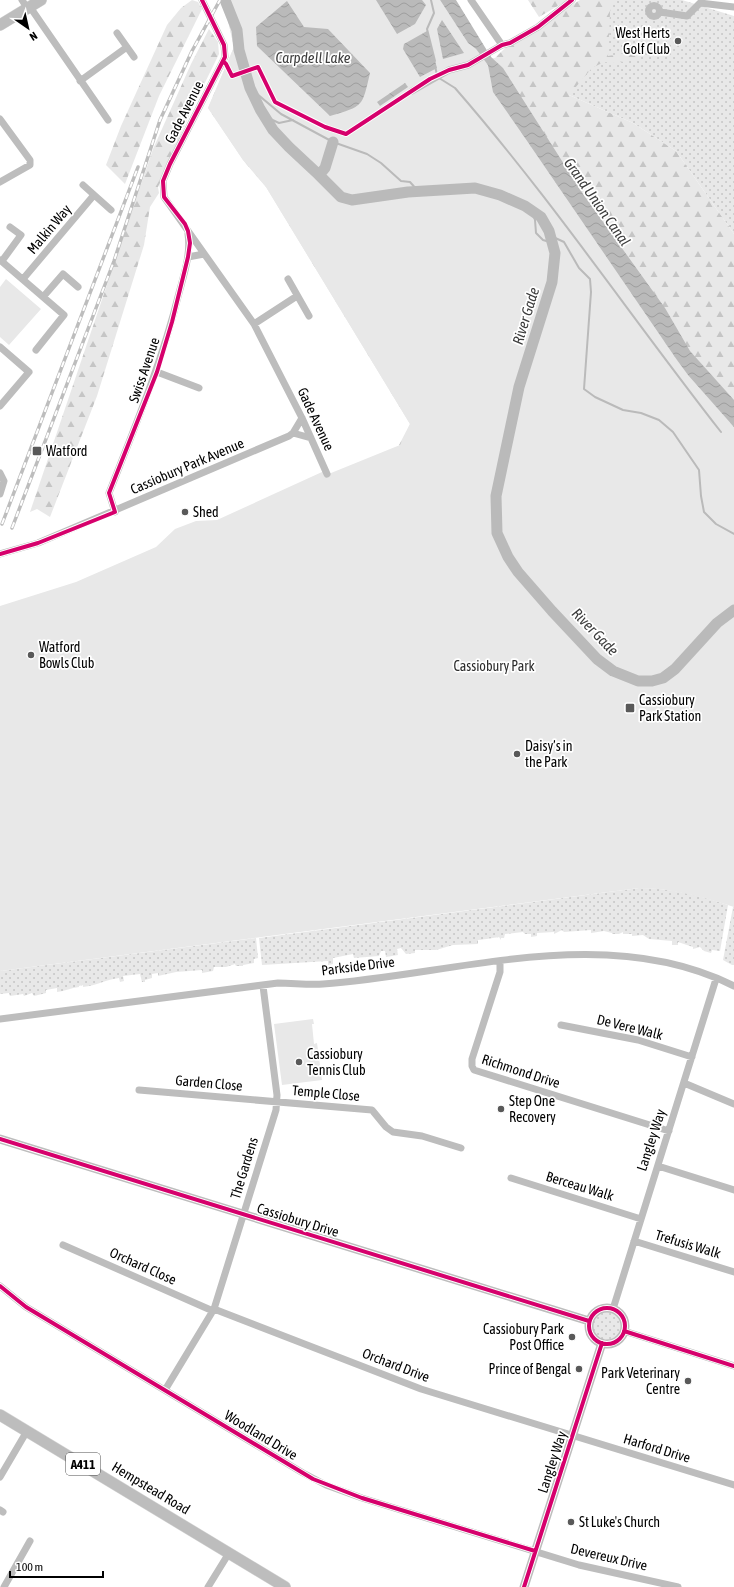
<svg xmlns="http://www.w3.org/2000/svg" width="734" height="1587" viewBox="0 0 734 1587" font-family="'Asap Condensed',sans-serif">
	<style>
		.grass { fill: url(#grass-dots) }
		.forest { fill: url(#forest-firs) }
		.green { fill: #e8e8e8 }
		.water { fill: url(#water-waves) }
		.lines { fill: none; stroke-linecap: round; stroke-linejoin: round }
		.stream { stroke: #bababa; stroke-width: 2 }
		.river { stroke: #bababa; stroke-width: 11 }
		.primary-casing { stroke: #dbdbdb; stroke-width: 12 }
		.minor { stroke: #bdbdbd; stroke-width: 7 }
		.tertiary { stroke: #bdbdbd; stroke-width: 9 }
		.primary { stroke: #bdbdbd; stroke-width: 11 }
		.rail-casing { stroke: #bdbdbd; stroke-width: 3.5 }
		.rail { stroke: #fff; stroke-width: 2; stroke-dasharray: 6; stroke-linecap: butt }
		.cycleway-casing { stroke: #fff; stroke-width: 6 }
		.cycleway { stroke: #d6006c; stroke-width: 4 }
		.poi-dot { fill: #595959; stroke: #fff; stroke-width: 1.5 }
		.labels { text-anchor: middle; stroke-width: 3.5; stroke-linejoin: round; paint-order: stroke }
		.shield { fill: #fff; stroke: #4c4c4c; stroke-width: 1 }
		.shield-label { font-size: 13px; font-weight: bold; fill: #000 }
		.poi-label { font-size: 14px; fill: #000; stroke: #fff; text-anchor: start }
		.street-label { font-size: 14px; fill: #000; stroke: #fff }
		.park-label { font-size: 14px; fill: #2c2c2c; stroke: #fff }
		.water-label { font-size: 15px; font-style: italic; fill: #3d3d3d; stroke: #fff }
	</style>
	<defs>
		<pattern id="grass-dots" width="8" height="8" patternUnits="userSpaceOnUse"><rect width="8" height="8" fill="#e8e8e8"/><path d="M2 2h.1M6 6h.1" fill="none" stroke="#c5c5c5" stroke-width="1.8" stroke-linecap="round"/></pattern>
		<pattern id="forest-firs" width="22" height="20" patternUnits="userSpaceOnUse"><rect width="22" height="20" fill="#e8e8e8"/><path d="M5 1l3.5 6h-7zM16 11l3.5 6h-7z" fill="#c5c5c5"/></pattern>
		<pattern id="water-waves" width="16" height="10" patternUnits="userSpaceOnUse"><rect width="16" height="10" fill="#bababa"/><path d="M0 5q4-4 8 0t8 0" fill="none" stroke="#9e9e9e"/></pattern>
	</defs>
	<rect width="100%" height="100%" fill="#fff"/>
	<path class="grass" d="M587,0h95l52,16v218l-58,-83 -43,-28 -64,-28z
		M639,888c30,0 61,7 89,17l-8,46 -8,-1 -1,3 -7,-2 -4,-4 -7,2v-2l-15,-5v3h-6v-4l-23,-2 -6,-4 -11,1v-2h-9v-2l-4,2h-7v-1l-8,-2 -13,2v-3l-27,2 -2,-2 -8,4v-2l-17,1v3l-6,1v-3h-6l-2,-2 -18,2 -1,4h-3v2l-2,-3c-7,1 -12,2 -21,3v4l-25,1 -17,5h-21v3l-9,1 -5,-6 -4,1 1,6 -12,2 -1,-6h-4l-2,5 -25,2 -1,-4 -20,4v6l-5,1v-4l-66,4 -3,-27z
		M733,907h1v58h-2l-9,-5z
		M256,938l2,20 -4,1v4l-11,2v1h-7l-1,-2 -9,3h-12l-1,4 -11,2v-3l-26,2 -18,4v-3l-6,1v4l-7,2v2h-3l-2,-8 -17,2 1,5 -4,1 -1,-4c-12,1 -23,8 -36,9v-2l-4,1v1c-8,1 -14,4 -22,5v-4l-11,2v3l-12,3 -2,-3 -8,3 -1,-2 -13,2 -1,-3 -9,1v-23z
		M593 1326a14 14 0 1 1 28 0a14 14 0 1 1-28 0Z"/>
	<path class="forest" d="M192,0l6,2 4,7 -43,87 -34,88 -19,-19 15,-39 46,-101 14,-17z
		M226,0h56l195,59 18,-1 15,-15 70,-43h34l-4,12 -2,44 30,-5 3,1 -1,4 -7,4 -18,3 -11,-1 -12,6 -23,27 64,28 43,28 58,83v522l-335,-311 11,-21 -144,-237 -23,-27 -35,-52 26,-61 -8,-35 3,-5z
		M528,0h40l-29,17z
		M209,29l9,13 1,12 -27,55 -34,78 1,6 -9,14 -6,38 -47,151 -47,121 -13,-8 -7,3 123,-363 38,-85z"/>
	<path class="green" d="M233,0h207l28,43 8,6 12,16 5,27 30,43 154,225 11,15 46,52v480c-31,-10 -63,-19 -95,-19l-639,83v-365l76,-24 80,-35 19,-18 21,-8 21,-1 105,-48 9,1 69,-28 10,-21 -144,-237 -23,-27 -35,-52 26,-61 -8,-35z
		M6,279l35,30 -32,36 -9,-8v-50z
		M313,1019l1,5h-2l2,20 3,-1 5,37 -40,5 -8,-61z"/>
	<path class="water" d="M376,0h46l4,5 -11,19 -18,10z
		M440,0h16l35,57 12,11 80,126 82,114 25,43 44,49v27l-46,-52 -11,-15 -154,-225 -30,-43 -5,-27 -12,-16 -8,-6z
		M287,1l17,26 24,2 42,44c-8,34 -6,33 -40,43l-73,-70 -1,-19z
		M442,20l22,33 -21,6 -6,-30z
		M427,31l10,37 -17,9 -17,-28 1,-5z
		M405,83l3,4 -28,19 -3,-4z"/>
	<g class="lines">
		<path class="stream" d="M431,0l3,13 -7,16 8,32
			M435,66l2,9
			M439,78l16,10c95,109 176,229 266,344
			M250,88l31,26 52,28 34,12 14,9 20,18 9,1 8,9
			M264,116l15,7 14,-3
			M531,210l4,10 1,13 7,7 10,3
			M551,236l13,6 15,26 11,11 1,13 -7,97 11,8 28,13 18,3 18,7 14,12 26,38 2,26 3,16 12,12 18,10"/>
		<path class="river" d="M225,0l12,30 2,20 11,38 10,21 13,21 16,17 30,28 22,22 11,3 56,-8 67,-4 25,7 25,11 16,11 8,14 6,22 -3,29 -33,105 -23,109 1,37 11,24 10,15 34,39 45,48 16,12 25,10h14l11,-3 12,-9 42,-46 17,-13
			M319,175l6,-7 8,-26"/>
		<defs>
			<path id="primary" d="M0,25l41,-25
				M0,1415l285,172"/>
		</defs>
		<use href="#primary" class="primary-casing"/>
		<path class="minor" d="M22,0l5,8
			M202,0l22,45 1,12 -55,107 -7,17 1,16 90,127 48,94 25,56
			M471,0l31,45
			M648.5 11a5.5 5.5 0 1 1 11 0a5.5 5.5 0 1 1-11 0Z
			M30,7l78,113
			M660,12l27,4 13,-13 34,4
			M117,33l17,24
			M80,81l47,-34
			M412,91l37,-21 19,-5 34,-20 8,-2 28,-16 34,-27
			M0,119l30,41v5l-30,17
			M83,185l28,25
			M188,257l16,-3
			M0,260l64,55 -28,35
			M2,261l19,-26 -11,-8
			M23,279l71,-84
			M288,279l21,37
			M43,297l20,-23 15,13
			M254,324l43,-28
			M0,347l29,25 -29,34
			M157,372l42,16
			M293,433l18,5
			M0,473l4,8 -4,13
			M115,512l-6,-19c26,-66 53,-131 70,-200 5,-19 12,-39 9,-59
			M0,554l38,-11 251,-107 4,-3 9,-15
			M500,961v11l-28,87v7l2,4 195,61
			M0,1019l278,-36c15,0 30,2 45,1 134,-10 283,-62 411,2
			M561,1025l77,15 54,17
			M684,1083l50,21
			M139,1090l233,20 14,17 7,5 29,4 39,12
			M658,1166l76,24
			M511,1178l130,41
			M634,1241l100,31
			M63,1245l150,66
			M0,1286l26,21 277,166 23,12 36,13 217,67 99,22
			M214,1309l207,80 313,96
			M613,1309l103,-330
			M624,1331l110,35
			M165,1390l49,-81 62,-199 1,-15 -14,-109
			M0,1477l27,-46
			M0,1510l3,2
			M4,1587l26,-46
			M208,1587l21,-34"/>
		<path class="tertiary" d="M0,1139l589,182
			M589 1326a18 18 0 1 1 36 0a18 18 0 1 1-36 0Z
			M524,1587l78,-244"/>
		<use href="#primary" class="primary"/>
		<defs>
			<path id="rail" d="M2,524l136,-357
				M12,528l102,-267 46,-141 32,-69 28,-51"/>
		</defs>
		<use href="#rail" class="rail-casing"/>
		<use href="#rail" class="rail"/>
		<defs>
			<path id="cycleway" d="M223,61l3,3 6,12 26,-9 17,35 50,25 21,7 84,-55 19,-9 19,-5 34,-20 8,-2 28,-16 34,-27
				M0,554l38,-11 77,-31 -6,-19 48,-121 15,-50 16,-65 2,-14 -2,-12 -3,-7 -21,-27 -1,-16 7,-17 55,-107 -1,-12 -22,-45
				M0,1139l589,182
				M0,1286l26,21 287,172 49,19 173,53
				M589 1326a18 18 0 1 1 36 0a18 18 0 1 1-36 0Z
				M624,1331l110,35
				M524,1587l78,-244"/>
		</defs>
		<use href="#cycleway" class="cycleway-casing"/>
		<use href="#cycleway" class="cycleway"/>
	</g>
	<g class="poi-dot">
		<circle cx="678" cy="41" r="4"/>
		<rect x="32" y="446" width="10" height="10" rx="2"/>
		<circle cx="185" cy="512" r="4"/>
		<circle cx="31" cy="655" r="4"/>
		<rect x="625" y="703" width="10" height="10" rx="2"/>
		<circle cx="517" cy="754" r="4"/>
		<circle cx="299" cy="1062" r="4"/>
		<circle cx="501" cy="1109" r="4"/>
		<circle cx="572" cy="1337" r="4"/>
		<circle cx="579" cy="1369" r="4"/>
		<circle cx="688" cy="1381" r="4"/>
		<circle cx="571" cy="1522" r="4"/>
	</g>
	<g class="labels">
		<rect class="shield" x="66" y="1453" width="34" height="22" rx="3"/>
		<g class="shield-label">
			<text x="83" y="1469">A411</text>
		</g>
		<g class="poi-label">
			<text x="670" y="38" text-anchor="end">West Herts<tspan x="670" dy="16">Golf Club</tspan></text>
			<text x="46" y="456">Watford</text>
			<text x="193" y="517">Shed</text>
			<text x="39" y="652">Watford<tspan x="39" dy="16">Bowls Club</tspan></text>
			<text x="639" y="705">Cassiobury<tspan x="639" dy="16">Park Station</tspan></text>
			<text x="525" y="751">Daisy’s in<tspan x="525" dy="16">the Park</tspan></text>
			<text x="307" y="1059">Cassiobury<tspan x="307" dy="16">Tennis Club</tspan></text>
			<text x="509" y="1106">Step One<tspan x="509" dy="16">Recovery</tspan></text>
			<text x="564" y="1334" text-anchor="end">Cassiobury Park<tspan x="564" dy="16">Post Office</tspan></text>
			<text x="571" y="1374" text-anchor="end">Prince of Bengal</text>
			<text x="680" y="1378" text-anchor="end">Park Veterinary<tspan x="680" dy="16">Centre</tspan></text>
			<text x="579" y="1527">St Luke's Church</text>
		</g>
		<g class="street-label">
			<text transform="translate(184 112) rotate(-63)" y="5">Gade Avenue</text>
			<text transform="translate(49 229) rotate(-50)" y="5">Malkin Way</text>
			<text transform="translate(144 370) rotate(-71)" y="5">Swiss Avenue</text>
			<text transform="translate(316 419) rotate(65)" y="5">Gade Avenue</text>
			<text transform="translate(187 466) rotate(-23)" y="5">Cassiobury Park Avenue</text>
			<text transform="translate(358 966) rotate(-7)" y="5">Parkside Drive</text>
			<text transform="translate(630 1027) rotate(14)" y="5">De Vere Walk</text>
			<text transform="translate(521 1071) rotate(18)" y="5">Richmond Drive</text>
			<text transform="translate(209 1083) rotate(5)" y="5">Garden Close</text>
			<text transform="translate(326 1093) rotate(5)" y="5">Temple Close</text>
			<text transform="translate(651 1140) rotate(-72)" y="5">Langley Way</text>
			<text transform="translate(244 1168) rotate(-73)" y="5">The Gardens</text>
			<text transform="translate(580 1186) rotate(17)" y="5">Berceau Walk</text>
			<text transform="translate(298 1220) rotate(17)" y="5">Cassiobury Drive</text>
			<text transform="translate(688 1244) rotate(17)" y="5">Trefusis Walk</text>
			<text transform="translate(143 1266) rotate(24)" y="5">Orchard Close</text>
			<text transform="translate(396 1365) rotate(21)" y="5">Orchard Drive</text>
			<text transform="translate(261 1435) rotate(31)" y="5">Woodland Drive</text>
			<text transform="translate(657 1448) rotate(17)" y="5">Harford Drive</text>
			<text transform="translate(552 1462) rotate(-72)" y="5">Langley Way</text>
			<text transform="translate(151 1488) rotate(31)" y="5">Hempstead Road</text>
			<text transform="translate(609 1557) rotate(13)" y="5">Devereux Drive</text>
		</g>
		<g class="park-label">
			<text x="494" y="671">Cassiobury Park</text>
		</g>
		<g class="water-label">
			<text x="313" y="63">Carpdell Lake</text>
			<text transform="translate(597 202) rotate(55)" y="5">Grand Union Canal</text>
			<text transform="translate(526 316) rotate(-73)" y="5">River Gade</text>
			<text transform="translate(595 632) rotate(46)" y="5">River Gade</text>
		</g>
	</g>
	<g transform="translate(28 28) rotate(146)" stroke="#ffffff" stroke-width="3" paint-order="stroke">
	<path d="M0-3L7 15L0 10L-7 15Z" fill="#000000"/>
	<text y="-6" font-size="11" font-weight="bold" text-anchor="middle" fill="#000000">N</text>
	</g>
	<path d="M10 1571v6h93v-6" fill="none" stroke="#000000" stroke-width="2"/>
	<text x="16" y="1571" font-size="12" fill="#000000" stroke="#ffffff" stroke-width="3" paint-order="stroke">100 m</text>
</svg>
